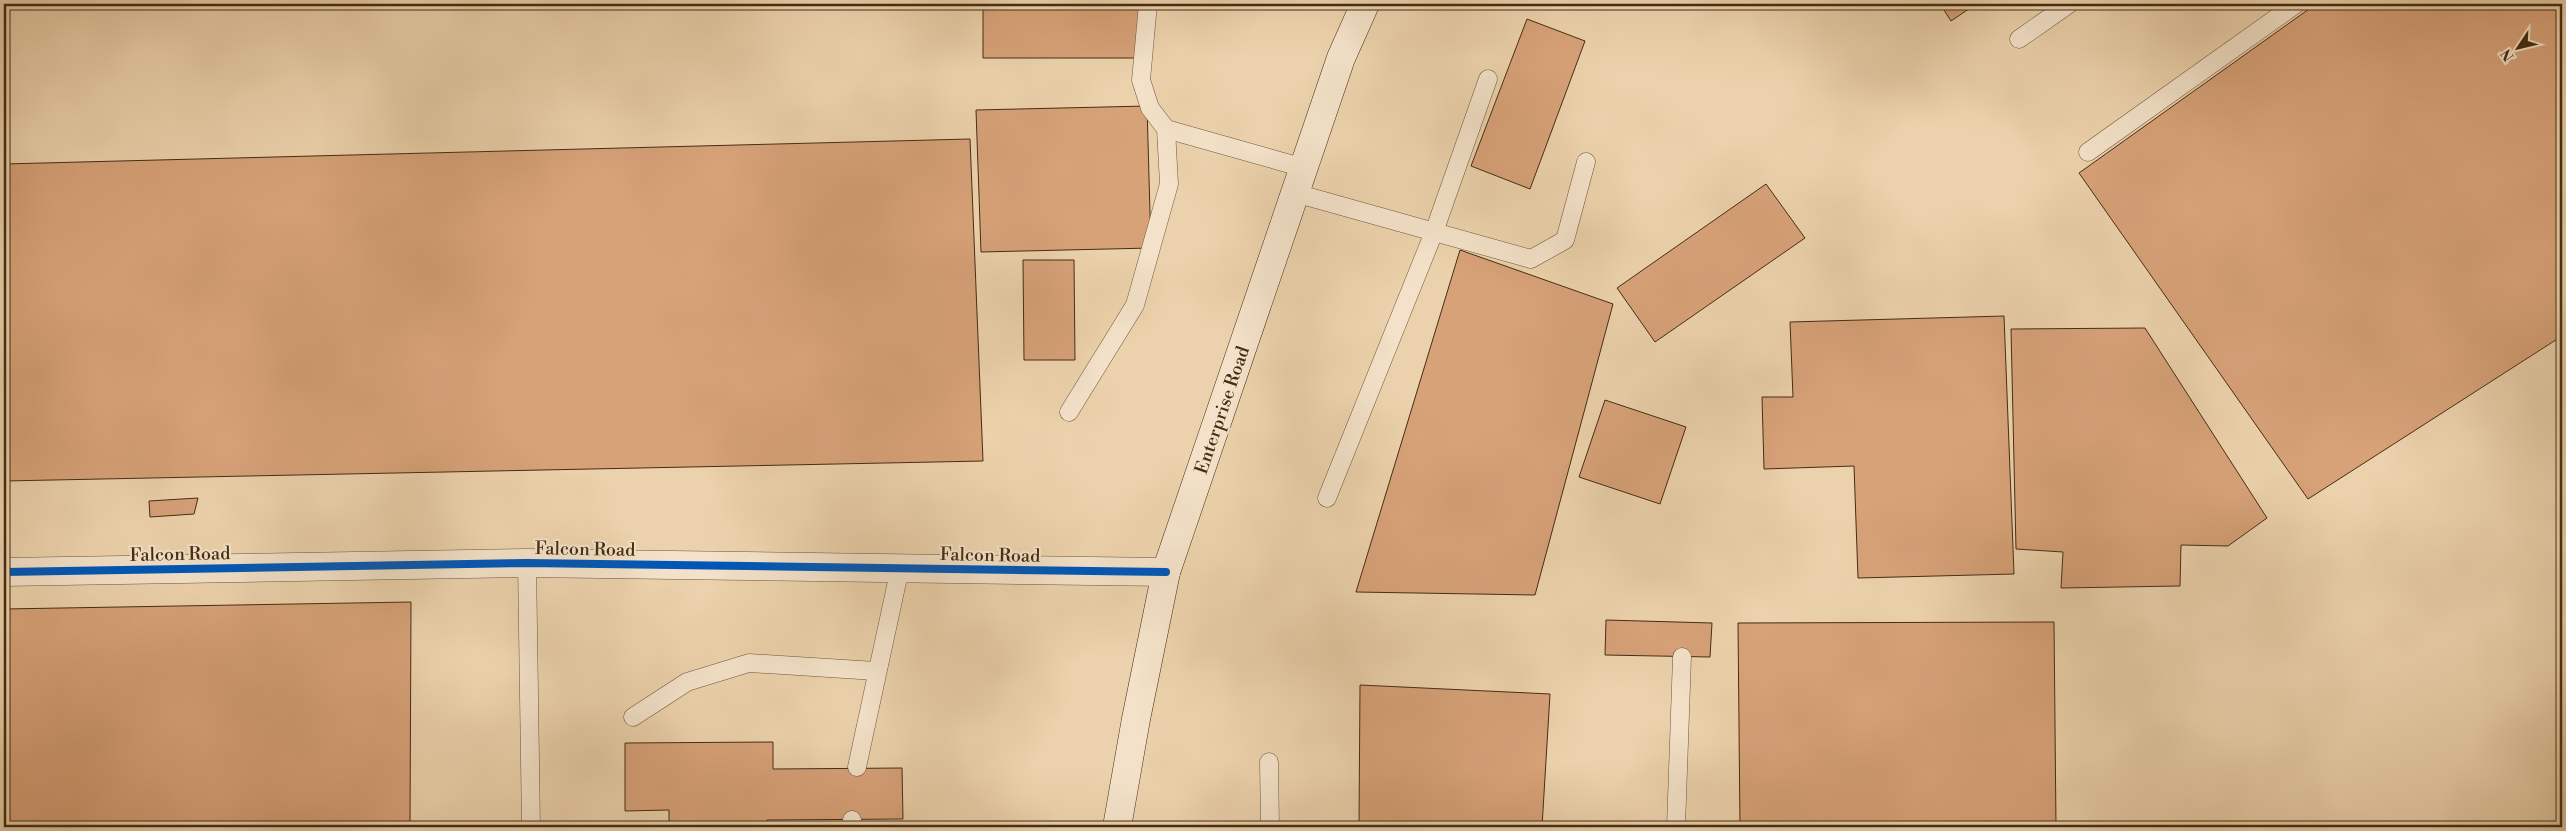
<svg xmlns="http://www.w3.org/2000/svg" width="2566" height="831" viewBox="0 0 2566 831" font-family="'Libre Bodoni',serif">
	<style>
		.building { fill: #d8a279; stroke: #442d13 }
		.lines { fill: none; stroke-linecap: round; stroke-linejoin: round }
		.service-casing { stroke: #6e5639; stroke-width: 19 }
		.minor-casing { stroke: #6e5639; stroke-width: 29 }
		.secondary-casing { stroke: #442d13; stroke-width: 29 }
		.service { stroke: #f3e2c9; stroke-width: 18 }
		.minor { stroke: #f3e2c9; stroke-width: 28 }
		.secondary { stroke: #f3e2c9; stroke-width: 28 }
		.cycleway-casing { stroke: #f3e2c9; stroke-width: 11 }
		.cycleway { stroke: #0057b8; stroke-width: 8 }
		.labels { text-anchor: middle; stroke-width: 4; stroke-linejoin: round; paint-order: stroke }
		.street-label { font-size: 18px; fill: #442d13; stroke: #f3e2c9 }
	</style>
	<rect width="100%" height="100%" fill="#ecd2ac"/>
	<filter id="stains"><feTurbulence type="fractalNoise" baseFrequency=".004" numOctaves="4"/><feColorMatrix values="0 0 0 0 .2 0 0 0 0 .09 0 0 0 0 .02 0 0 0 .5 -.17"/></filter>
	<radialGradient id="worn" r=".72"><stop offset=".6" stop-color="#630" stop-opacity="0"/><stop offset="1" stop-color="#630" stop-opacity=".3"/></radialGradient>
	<path class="building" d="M983,4h156l1,54h-157z
		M1940,4h36l-25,17z
		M2316,4h246v332l-254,163 -229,-326z
		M1527,19l58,22 -55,148 -59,-23z
		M1147,106l4,142 -170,4 -5,-142z
		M970,139l13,322 -979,20v-317z
		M1766,184l39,54 -150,104 -38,-54z
		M1460,250l153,54 -78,291 -179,-3z
		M1023,260h51l1,100h-51z
		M2004,316l10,258 -156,4 -4,-112 -90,3 -2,-72h31l-3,-75z
		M2145,328l122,190 -39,28 -47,-1 -1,41 -119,2 2,-36 -47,-3 -5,-220z
		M1605,400l81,27 -26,77 -81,-27z
		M198,498l-4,16 -44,3 -1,-16z
		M411,602l-1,225h-406v-218z
		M1606,620l106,3 -2,34 -105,-2z
		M2054,622l2,205h-316l-2,-204z
		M1360,685l190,9 -8,133h-183z
		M773,742v27l129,-1 1,51 -136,1v7h-98v-17l-44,1v-68z"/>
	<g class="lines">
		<defs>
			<path id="service" d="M1148,4l-7,76 9,28 16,21 138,39
				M2019,39l50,-35
				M2088,152l208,-148
				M1295,193l236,66 34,-19 21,-78
				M1069,412l66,-107 34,-121 -3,-55
				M1327,498l107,-266 54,-153
				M527,563l4,264
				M633,717l54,-35 62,-19 127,8
				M1269,762l1,65
				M857,767l43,-199
				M852,820l1,7
				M1676,827l6,-170"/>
			<path id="minor" d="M4,572l523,-9 639,9"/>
			<path id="secondary" d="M1117,827l19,-108 30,-147 175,-514 24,-54"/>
		</defs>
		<use href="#service" class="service-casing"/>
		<use href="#minor" class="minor-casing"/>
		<use href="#secondary" class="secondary-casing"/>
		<use href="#service" class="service"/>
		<use href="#minor" class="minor"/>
		<use href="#secondary" class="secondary"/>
		<defs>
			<path id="cycleway" d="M4,572l523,-9 639,9"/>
		</defs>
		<use href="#cycleway" class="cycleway-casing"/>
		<use href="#cycleway" class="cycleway"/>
	</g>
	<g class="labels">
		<g class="street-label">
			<text transform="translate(1222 410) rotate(-71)" y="6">Enterprise Road</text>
			<text transform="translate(585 549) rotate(1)" y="6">Falcon Road</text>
			<text transform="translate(180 554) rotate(-1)" y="6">Falcon Road</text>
			<text transform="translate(990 555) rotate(1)" y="6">Falcon Road</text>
		</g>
	</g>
	<rect width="2566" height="831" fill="none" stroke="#ecd2ac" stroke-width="20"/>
	<rect x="5" y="5" width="2556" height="821" fill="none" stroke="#442d13" stroke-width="2.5"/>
	<rect x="10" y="10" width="2546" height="811" fill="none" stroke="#442d13"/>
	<g transform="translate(2518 48) rotate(235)" stroke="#f3e2c9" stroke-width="4" paint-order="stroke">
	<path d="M0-4L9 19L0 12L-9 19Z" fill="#442d13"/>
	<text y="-8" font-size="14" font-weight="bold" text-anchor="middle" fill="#442d13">N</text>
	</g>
	<rect width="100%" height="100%" filter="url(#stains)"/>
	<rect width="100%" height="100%" fill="url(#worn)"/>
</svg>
